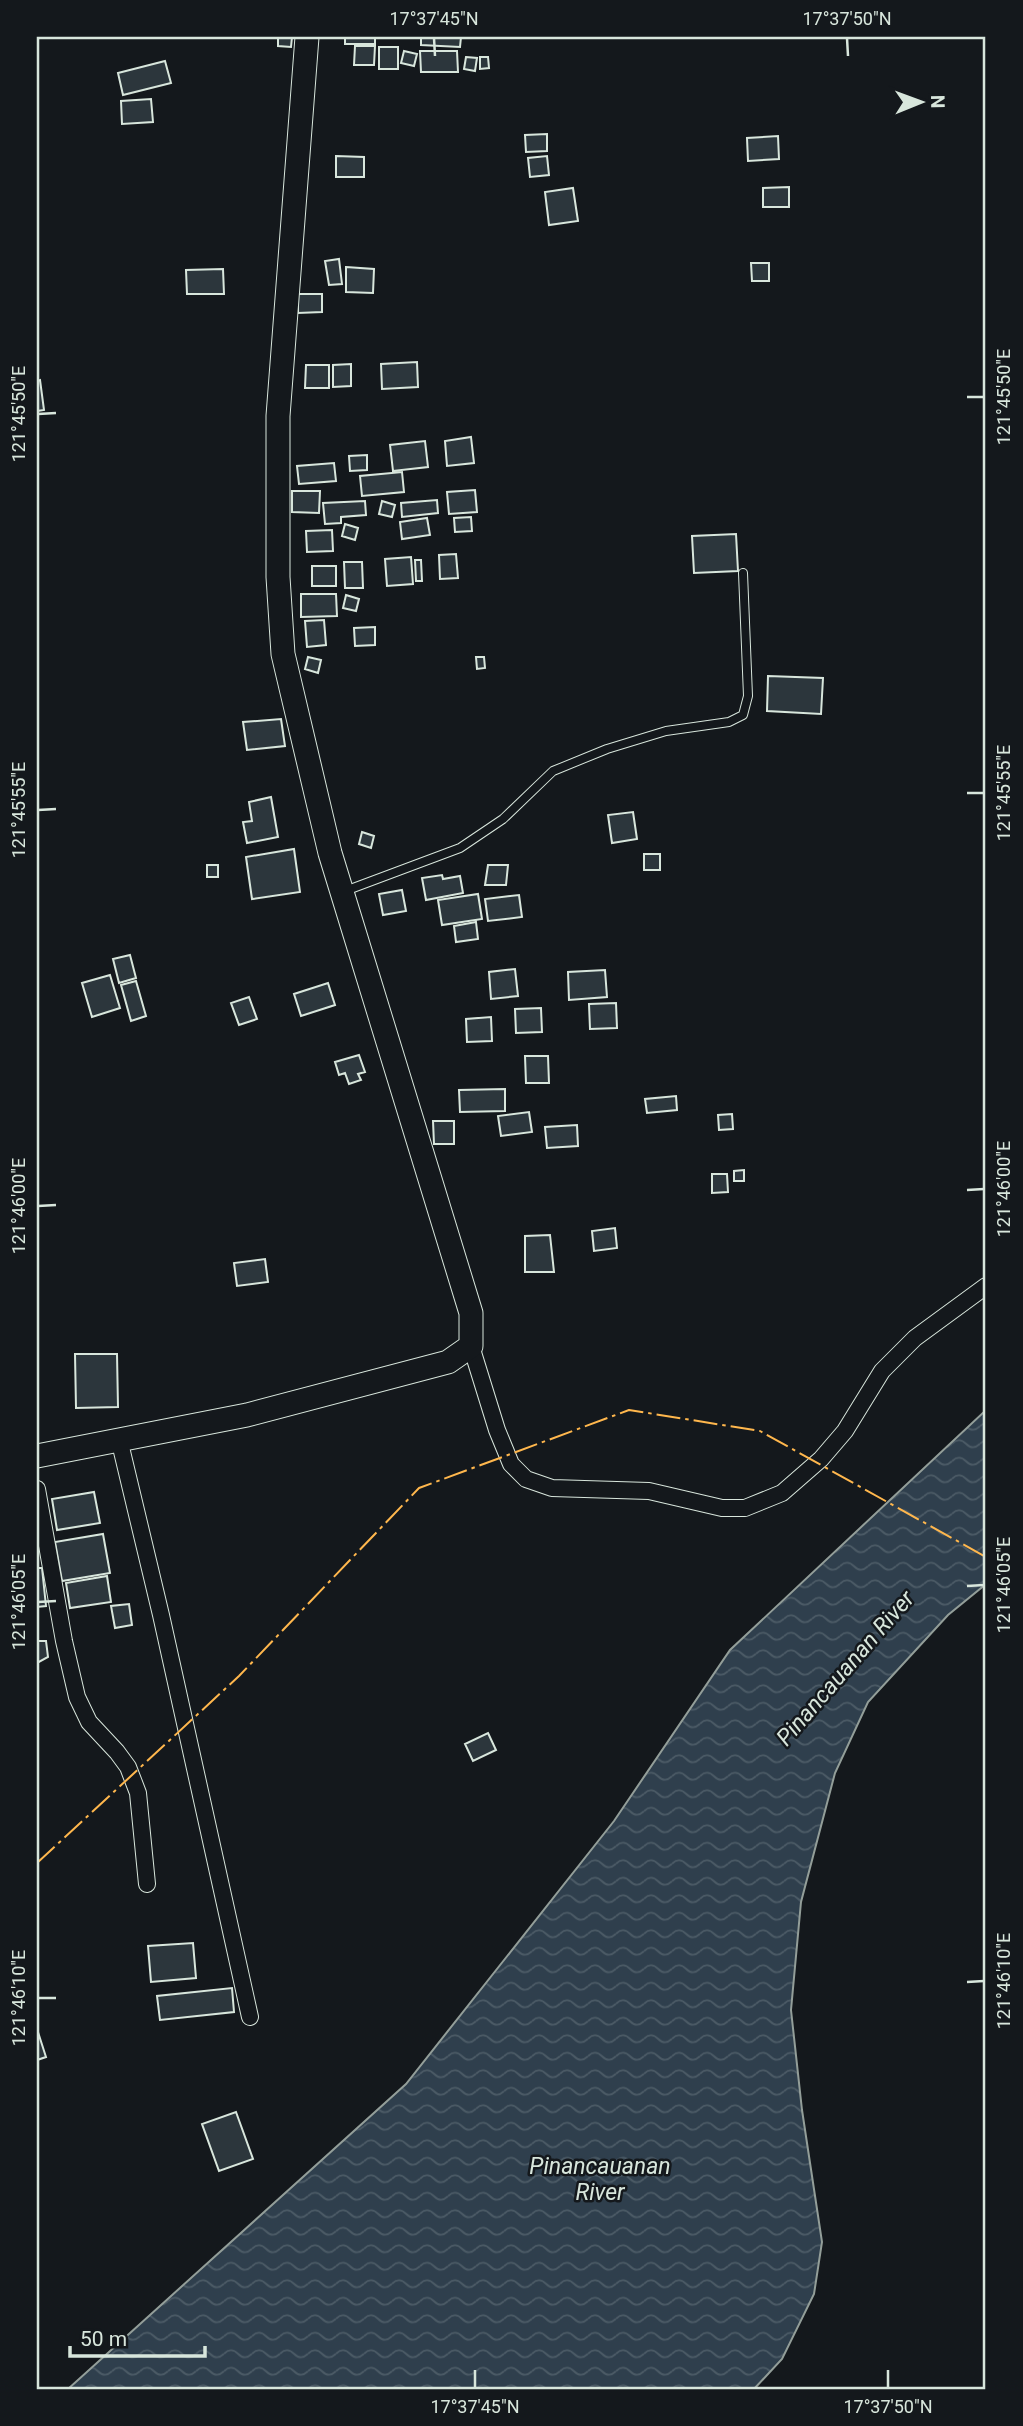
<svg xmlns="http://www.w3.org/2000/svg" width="1023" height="2426" viewBox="0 0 1023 2426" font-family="Roboto,sans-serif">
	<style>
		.water { fill: url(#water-waves); stroke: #939e99; stroke-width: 2 }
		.building { fill: #2c363c; stroke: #d8e6dc; stroke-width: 2 }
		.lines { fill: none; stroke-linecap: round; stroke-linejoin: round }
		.lane-casing { stroke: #d8e6dc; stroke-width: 10 }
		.street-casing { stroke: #d8e6dc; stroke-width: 18 }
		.secondary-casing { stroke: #d8e6dc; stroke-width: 25 }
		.lane { stroke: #14181c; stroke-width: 8 }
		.street { stroke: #14181c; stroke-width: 16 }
		.secondary { stroke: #14181c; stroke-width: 23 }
		.power { stroke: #ffb74d; stroke-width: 2; stroke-dasharray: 24 5 3.5 5; stroke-linecap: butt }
		.ticks { fill: none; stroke: #d8e6dc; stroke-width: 2.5 }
		.labels { text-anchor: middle; stroke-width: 5; stroke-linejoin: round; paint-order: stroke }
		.water-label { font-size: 23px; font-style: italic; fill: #d8e6dc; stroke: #14181c }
		.neatline { fill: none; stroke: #d8e6dc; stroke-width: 2.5 }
		.ticks-label { font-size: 18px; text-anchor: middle; fill: #d8e6dc }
	</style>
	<defs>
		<pattern id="water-waves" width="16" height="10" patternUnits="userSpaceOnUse" patternTransform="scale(1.75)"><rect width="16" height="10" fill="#2f3f4d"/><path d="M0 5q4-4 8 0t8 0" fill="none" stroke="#4c5b66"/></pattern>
	</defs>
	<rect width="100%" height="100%" fill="#14181c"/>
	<path class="water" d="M986,1410v174l-38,31 -80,87 -33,71 -34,129 -10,108 11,100 20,132 -8,52 -32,65 -28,30h-686l338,-305 208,-263 116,-171z"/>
	<path class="building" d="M278,37h14l-1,10 -13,-1z
		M345,37h30v7h-30z
		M421,37h40l-1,10 -39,-2z
		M355,46h20l-1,19h-20z
		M379,47h19v22h-19z
		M404,51l13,3 -3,12 -13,-3z
		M420,51h37l1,21h-37z
		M466,57l11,1 -2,13 -11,-2z
		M480,57h8l1,11 -9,1z
		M165,61l6,22 -48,12 -5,-22z
		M151,99l2,23 -31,2 -1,-23z
		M547,134v17l-21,1 -1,-17z
		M778,136l1,23 -31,2 -1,-23z
		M336,156l28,1v20h-28z
		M547,156l2,19 -19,2 -2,-19z
		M789,187v20h-26v-19z
		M573,188l5,33 -29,4 -4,-33z
		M339,259l3,25 -13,1 -4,-24z
		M751,263h18v18h-17z
		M346,267l28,2 -1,24 -27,-1z
		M223,269l1,25h-37l-1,-24z
		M298,294h24v18l-24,1z
		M417,362l1,25 -36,2 -1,-25z
		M351,364v22l-18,1v-22z
		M306,365h23v23h-24z
		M40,380l4,30 -7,1v-30z
		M471,437l3,26 -27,3 -2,-25z
		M425,441l3,26 -35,4 -3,-26z
		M367,455v15l-17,1 -1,-15z
		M334,463l2,18 -37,3 -2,-18z
		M402,472l2,20 -42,4 -2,-20z
		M475,490l2,22 -28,2 -2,-22z
		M292,491h28l-1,22 -27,-1z
		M437,500l1,13 -36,4 -1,-14z
		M365,501l1,14 -25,2v6l-16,1 -2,-21z
		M382,501l13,4 -3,12 -13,-3z
		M471,517l1,14 -17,1 -1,-14z
		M427,518l3,17 -28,4 -2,-17z
		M345,524l13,4 -3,12 -13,-4z
		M332,530l1,21 -26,1 -1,-21z
		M736,534l2,37 -44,2 -2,-37z
		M456,554l2,24 -18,1 -1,-24z
		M411,557l2,27 -26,2 -2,-27z
		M415,560h6l1,21h-6z
		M344,562h18l1,26h-18z
		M312,566h24v20h-24z
		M301,594h35l1,22 -36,1z
		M346,595l13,4 -3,12 -13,-3z
		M324,620l2,25 -19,2 -2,-26z
		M375,627v18l-20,1 -1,-18z
		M308,657l13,3 -3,13 -13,-4z
		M476,657h8l1,11 -8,1z
		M768,676l55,2 -2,36 -54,-3z
		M281,719l4,27 -38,4 -4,-28z
		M271,797l7,40 -31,6 -4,-21 9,-1 -3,-19z
		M633,812l4,27 -25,4 -4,-28z
		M362,832l12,4 -3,12 -12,-4z
		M294,849l6,43 -48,7 -6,-42z
		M644,854h16v16h-16z
		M207,865h11v12h-11z
		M488,865h20l-2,20h-21z
		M442,875l1,4 17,-3 3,17 -37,7 -4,-22z
		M402,890l4,21 -23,4 -4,-21z
		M478,894l4,25 -40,6 -4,-25z
		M519,895l3,22 -34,4 -3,-22z
		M476,922l2,17 -22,3 -2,-16z
		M130,955l6,23 -17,5 -6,-24z
		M515,969l3,27 -27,3 -2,-27z
		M605,970l2,27 -38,3 -1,-28z
		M110,975l10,33 -28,9 -10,-34z
		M136,981l10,35 -15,5 -10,-36z
		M328,983l7,22 -34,11 -7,-22z
		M249,997l8,22 -18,6 -8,-22z
		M616,1003l1,25 -27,1 -1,-25z
		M541,1008l1,24 -26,1 -1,-24z
		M491,1017l1,24 -25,1 -1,-23z
		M359,1055l6,17 -7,2 3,6 -12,4 -4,-11 -6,2 -4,-13z
		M525,1056h23l1,27h-23z
		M505,1089v22l-45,1 -1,-22z
		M676,1096l1,14 -30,3 -2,-14z
		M529,1112l3,20 -31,4 -3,-20z
		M732,1114l1,15 -14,1 -1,-15z
		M433,1121h21v23h-20z
		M577,1125l1,21 -31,2 -2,-21z
		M744,1170v11h-10v-10z
		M712,1174h15l1,18 -16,1z
		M615,1228l2,20 -23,3 -2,-20z
		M550,1235l4,37h-29v-36z
		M265,1259l3,23 -31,4 -3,-23z
		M75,1354h42l1,53 -42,1z
		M94,1492l6,31 -43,7 -5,-31z
		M103,1534l7,39 -48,8 -7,-39z
		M37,1568h5l4,38 -9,1z
		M107,1576l4,26 -41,6 -4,-25z
		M129,1604l3,21 -17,3 -4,-22z
		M37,1641h9l2,16 -11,6z
		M488,1733l8,17 -23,11 -8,-17z
		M193,1943l3,35 -45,4 -3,-36z
		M232,1988l2,24 -74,8 -3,-24z
		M37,2029l9,28 -9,3z
		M236,2112l17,47 -34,12 -17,-47z"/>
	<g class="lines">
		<defs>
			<path id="lane" d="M345,891l115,-43 43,-29 50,-48 54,-22 59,-18 63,-9 14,-7 5,-19 -5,-123"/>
			<path id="street" d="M471,1346l26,84 14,34 15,15 26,9 97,3 73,17h23l37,-15 39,-34 24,-28 37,-60 33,-33 71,-52
				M119,1439l42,176 89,402
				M37,1489l27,152 13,56 12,25 28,30 11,15 10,26 9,91"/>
			<path id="secondary" d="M37,1456l210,-41 201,-53 23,-16v-33l-141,-460 -47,-199 -5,-77v-161l29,-379"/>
		</defs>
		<use href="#lane" class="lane-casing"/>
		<use href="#street" class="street-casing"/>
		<use href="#secondary" class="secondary-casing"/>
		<use href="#lane" class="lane"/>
		<use href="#street" class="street"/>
		<use href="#secondary" class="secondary"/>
		<path class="power" d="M37,1863l202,-187 180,-188 210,-78 131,21 226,126"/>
	</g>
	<path class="ticks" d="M434,38l1,18M847,38l1,18M967,397h17M38,414l18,-1M967,793h17M38,810l18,-1M967,1190l17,-1M38,1206l18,-1M967,1586l17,-1M38,1602l18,-1M967,1982l17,-1M38,1998h18M475,2370v18M888,2370v18"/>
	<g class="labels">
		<g class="water-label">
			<text transform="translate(845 1668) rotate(-49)" y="8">Pinancauanan River</text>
			<text x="600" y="2174">Pinancauanan<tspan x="600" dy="26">River</tspan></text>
		</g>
	</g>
	<rect width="1023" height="2426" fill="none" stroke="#14181c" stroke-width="77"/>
	<g transform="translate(921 102) rotate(89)" stroke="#14181c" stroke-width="5" paint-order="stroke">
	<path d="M0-5L12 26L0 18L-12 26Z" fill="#d8e6dc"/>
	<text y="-10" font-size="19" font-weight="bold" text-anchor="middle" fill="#d8e6dc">N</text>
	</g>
	<path d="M70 2346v10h135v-10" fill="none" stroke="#d8e6dc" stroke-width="3.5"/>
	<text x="80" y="2346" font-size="21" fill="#d8e6dc" stroke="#14181c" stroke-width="5" paint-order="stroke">50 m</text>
	<rect x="38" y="38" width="946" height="2350" class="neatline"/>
	<g class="ticks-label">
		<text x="434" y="25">17°37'45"N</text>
		<text x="847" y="25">17°37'50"N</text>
		<text transform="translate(1004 397) rotate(-90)" y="6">121°45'50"E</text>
		<text transform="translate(19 414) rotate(-90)" y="6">121°45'50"E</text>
		<text transform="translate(1004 793) rotate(-90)" y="6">121°45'55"E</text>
		<text transform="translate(19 810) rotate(-90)" y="6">121°45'55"E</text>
		<text transform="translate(1004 1189) rotate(-90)" y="6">121°46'00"E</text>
		<text transform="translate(19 1206) rotate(-90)" y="6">121°46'00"E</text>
		<text transform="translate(1004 1585) rotate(-90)" y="6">121°46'05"E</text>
		<text transform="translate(19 1602) rotate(-90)" y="6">121°46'05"E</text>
		<text transform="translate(1004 1981) rotate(-90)" y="6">121°46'10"E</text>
		<text transform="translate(19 1998) rotate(-90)" y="6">121°46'10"E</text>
		<text x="475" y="2413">17°37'45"N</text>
		<text x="888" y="2413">17°37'50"N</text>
	</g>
</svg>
